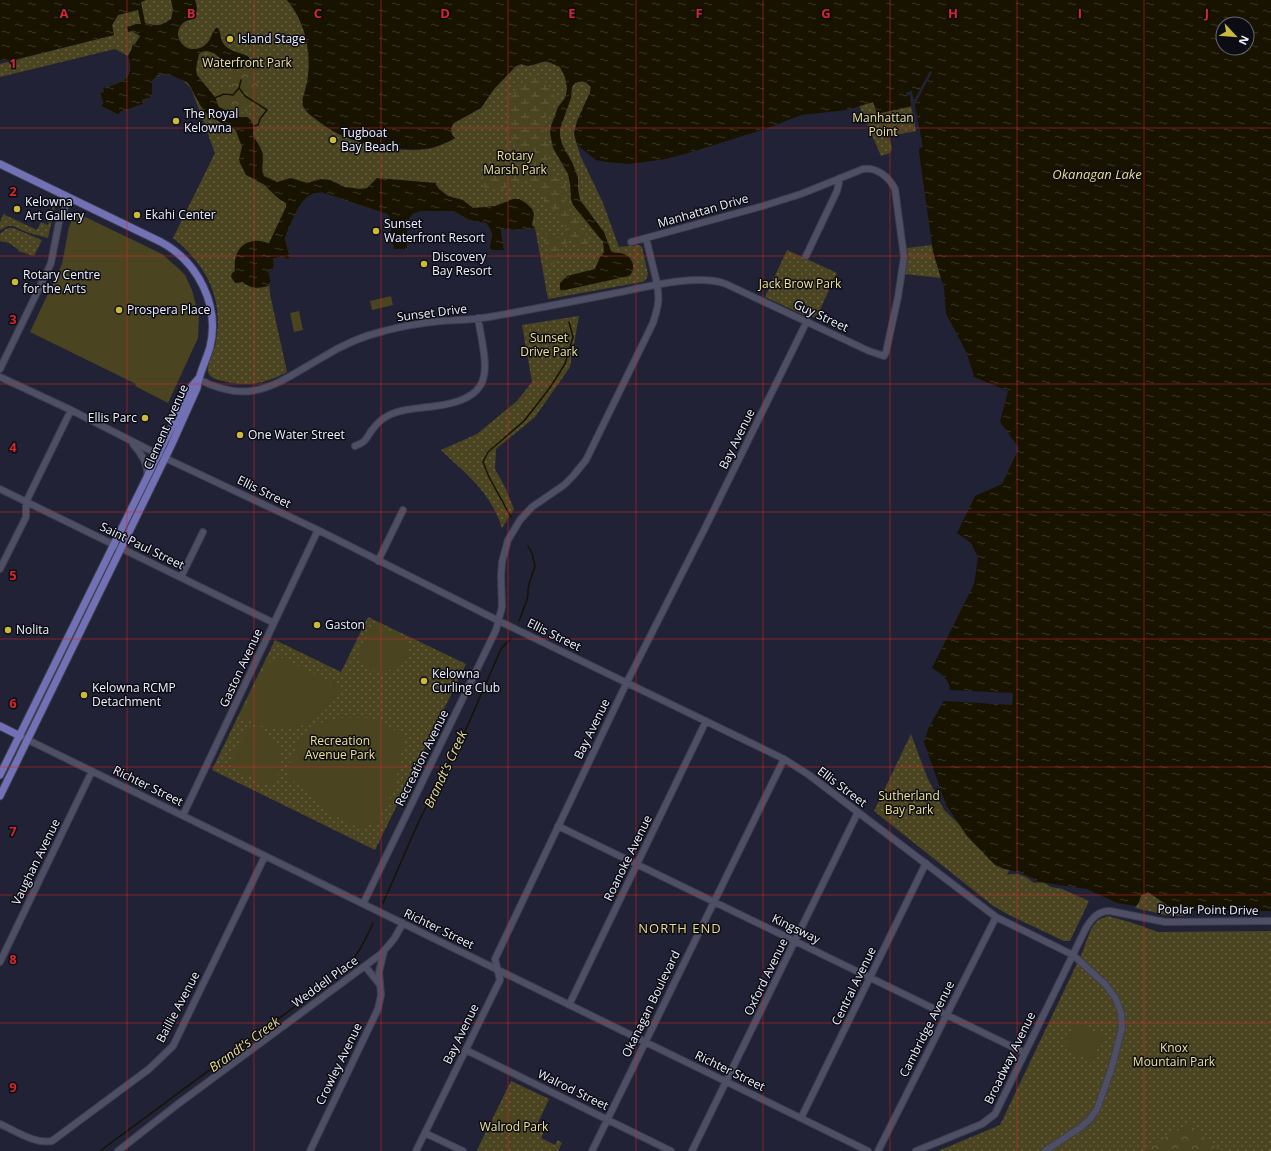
<svg xmlns="http://www.w3.org/2000/svg" width="1271" height="1151" viewBox="0 0 1271 1151" font-family="'Open Sans',sans-serif">
	<style>
		.grass { fill: url(#grass-dots) }
		.forest { fill: url(#forest-crowns) }
		.wetland { fill: url(#wetland-marsh) }
		.pitch { fill: #4a4520 }
		.water { fill: url(#water-ripples); fill-rule: evenodd }
		.pier { fill: #212235 }
		.lines { fill: none; stroke-linecap: round; stroke-linejoin: round }
		.stream { stroke: #171300; stroke-width: 1.5 }
		.minor-casing { stroke: #3d3e4e; stroke-width: 8 }
		.major-casing { stroke: #3d3e4e; stroke-width: 9 }
		.minor { stroke: #4e4f65; stroke-width: 6 }
		.major { stroke: #7271b5; stroke-width: 7 }
		.grid { fill: none; stroke: #d62828; stroke-width: 1; stroke-opacity: 0.55 }
		.poi-dot { fill: #ccb939; stroke: #0c0c15; stroke-width: 1.5 }
		.labels { text-anchor: middle; stroke-width: 3; stroke-linejoin: round; paint-order: stroke }
		.poi-label { font-size: 12px; fill: #f0f1ff; stroke: #0c0c15; text-anchor: start }
		.park-label { font-size: 12px; fill: #efe392; stroke: #0c0c15 }
		.street-label { font-size: 12px; fill: #f0f1ff; stroke: #0c0c15 }
		.water-label { font-size: 13px; font-style: italic; fill: #e9dd8d; stroke: #0c0c15 }
		.neighbourhood-label { font-size: 13px; letter-spacing: 1px; fill: #e7dc8d; stroke: #0c0c15 }
		.grid-label { font-size: 13px; text-anchor: middle; font-weight: bold; fill: #d62828; stroke: #0c0c15; stroke-width: 3; stroke-linejoin: round; paint-order: stroke }
	</style>
	<defs>
		<pattern id="grass-dots" width="8" height="8" patternUnits="userSpaceOnUse"><rect width="8" height="8" fill="#4a4520"/><path d="M2 2h.1M6 6h.1" fill="none" stroke="#646041" stroke-width="1.8" stroke-linecap="round"/></pattern>
		<pattern id="forest-crowns" width="20" height="18" patternUnits="userSpaceOnUse"><rect width="20" height="18" fill="#4a4520"/><path d="M2 6a3 3 0 1 1 6 0M12 15a3 3 0 1 1 6 0" fill="none" stroke="#646041"/></pattern>
		<pattern id="wetland-marsh" width="20" height="14" patternUnits="userSpaceOnUse"><rect width="20" height="14" fill="#4a4520"/><path d="M1 5h8M5 5V1M11 12h8M15 12V8" fill="none" stroke="#646041"/></pattern>
		<pattern id="water-ripples" width="26" height="14" patternUnits="userSpaceOnUse"><rect width="26" height="14" fill="#171300"/><path d="M2 4q2-2 4 0t4 0M15 11q2-2 4 0t4 0" fill="none" stroke="#393626"/></pattern>
	</defs>
	<rect width="100%" height="100%" fill="#212235"/>
	<path class="grass" d="M146,0h141c16,19 24,46 22,70 -1,12 -6,23 -6,34 8,7 15,16 24,23 21,17 80,28 106,21 7,-3 15,-7 22,-10 -5,-4 -5,-10 -1,-16l27,-14 13,-19 22,-23 5,-2c11,4 14,-1 24,-2 13,-2 23,13 30,21 8,-2 10,-2 16,4l-1,6 -7,14 -9,26 6,22 23,48 16,44 20,-2 3,2 6,27 -2,6 -4,2 -94,17 -13,-71 -24,2 -1,-2 -9,2 3,20h-15l3,-16 -2,-5 -4,-6 -17,-3 -16,-9h-32l-8,3 -5,7 -1,28h-13c-1,-5 -3,-11 -3,-17 -1,-8 3,-10 -4,-18l-63,-21c-23,-4 -30,26 -38,42l-1,4 5,19 -3,1 -4,-3 -10,3 1,6 -1,4 -5,1 3,12h-2l1,12 17,78c-21,12 -41,15 -64,9 -6,-1 -13,-3 -15,-9 -2,-6 6,-20 7,-26 10,-45 -7,-80 -42,-108l42,-85 -24,-65c-9,-11 -28,-21 -39,-7l-1,15 -3,3 -6,1 1,4 -23,8 -1,3 -18,-9 2,-3 -3,-10 4,-1 -1,-4c18,-5 32,-9 25,-32l-13,-7 -115,28v-13l114,-29 -2,-10 6,-10 24,-6 -2,-7z
		M873,102l24,8 15,-4 5,25 -28,5 3,13 -2,4 -9,3 -22,-51z
		M53,206l2,1 -7,31 -19,-5 -16,-7h-5l-8,4v-8l4,-9 1,2 32,15 5,-10 -1,2 7,3z
		M10,228h3l29,12 -8,16 -16,-5 1,-1 -10,-7 -9,-2v-7l6,-5z
		M932,245l9,33 -36,-4 3,-17 -1,-9z
		M787,250l50,23 -21,45 -7,-3 -1,2 -43,-20z
		M579,316l-9,51 -35,50 -39,32 -1,20 9,16 10,24 -12,19c-12,-37 -34,-52 -61,-78l36,-16 40,-33 15,-19 -10,-57z
		M368,617l98,47 -91,186 -163,-80 63,-130 66,32z
		M911,734l16,43 17,33 41,39 28,13 -6,13c11,-3 18,1 27,8l9,-1 8,5 11,2 27,12 -19,40h-6l-57,-27 -15,-9 -118,-94z
		M1148,892l36,24 -18,-1 -31,-7 4,-6 2,-7z
		M1108,916l25,7 25,9 113,-1v220h-333l62,-26 82,-172 9,-24 7,-9z
		M511,1081l38,18 -12,26 8,4 -4,9 14,7 3,-5 4,3 -4,8h-78l-3,-1z"/>
	<path class="forest" d="M249,65l4,3h6v2l-10,7 -4,15 3,3 12,7 -6,7 -5,-5 -7,6h-2l-15,-8 -8,-15h4l9,2 3,-7 -2,-10c7,2 13,-3 18,-7z
		M251,78l9,8 1,8 -3,4 -11,-6z
		M221,99c5,9 18,13 28,14v3l-1,1c-9,-1 -26,-4 -30,-14z
		M1190,1124l22,21 12,6h-81l26,-16z"/>
	<path class="wetland" d="M538,75c10,7 20,18 15,31 -2,5 -7,9 -9,13 -2,5 0,16 1,22l6,2 1,-2 3,10 -7,1c-1,7 1,21 8,26 3,2 6,2 9,4l1,4 -2,10 1,6 8,14 6,3 3,4 7,19 -3,6c-7,-1 -10,-5 -17,-8l-9,10 -12,23c-2,-6 2,-9 1,-15 -1,-11 -8,-24 -13,-33l5,1 7,11 12,1 7,-5c-2,-13 -10,-23 -22,-29l-5,-16 -15,-9 -26,11 -14,-2 -2,-6 11,-9 21,-4 6,-6 -1,-4 3,-6c-5,-4 -11,-10 -13,-17 -5,-15 -4,-36 6,-48 6,-7 14,-10 22,-13z"/>
	<path class="pitch" d="M77,213l85,41 17,15 6,6 7,15 7,27 -1,21 -30,65 -33,-17 1,-2 -106,-52 32,-68 7,-37 5,-13z
		M391,296l2,9 -21,5 -2,-9z
		M299,311l4,19 -9,2 -4,-19z
		M377,624l31,16c0,3 1,6 0,9 -3,17 -22,27 -37,20 -6,-3 -10,-8 -13,-13l14,-30z
		M282,658l59,29c-22,43 -60,54 -101,29l27,-53z
		M371,718l17,7 17,14 -12,53 -16,31 -18,5 -24,-12 -47,-39c1,-4 1,-10 2,-15 5,-19 24,-40 44,-43 12,-2 25,-1 37,-1z
		M248,725c33,7 43,36 23,62l-40,-20 -2,-4z
		M1075,1022l29,14 -12,26 -29,-14z
		M504,1111l32,16 -6,11 -31,-16z"/>
	<path class="water" d="M0,0h146l-5,2 4,21c12,3 14,4 26,-4l2,-9 -2,-10h24c2,5 3,10 0,15 -4,5 -9,5 -13,9 -9,10 -1,25 11,25 4,0 9,-1 12,-4 7,-5 6,-13 11,-17h2c3,5 2,10 5,15 5,9 18,9 26,14l1,3c-4,5 -9,10 -15,9 -11,-4 -24,-26 -36,-15l-3,15 1,6 18,22 4,10 21,10h7c10,7 4,12 7,20 3,6 9,12 9,20 0,7 -2,12 1,19l13,6 14,-4 16,5 14,-4 9,1 15,7 15,2 7,-1 10,-10 59,5v2l3,4 9,7 15,4 10,8 22,-2 18,-7h6l7,4 6,6 2,5 -2,11 3,3 -24,2 -1,-2 -9,2 3,20h-15l3,-16 -2,-5 -4,-6 -17,-3 -16,-9h-32l-8,3 -5,7 -1,28h-13c-1,-5 -3,-11 -3,-17 -1,-8 3,-10 -4,-18l-63,-21c-23,-4 -30,26 -38,42l-1,4 5,19 -3,1 -4,-3 -10,3 1,6 -1,4 -5,1 3,12h-2l1,3c-10,4 -19,4 -28,-3l-4,1h-3l-4,-6 1,-4 3,-2c-3,-22 12,-36 34,-28l17,-36v-4l-7,-4 -16,-15 -17,-9 -6,-12 -1,-4 3,-12 -6,-16 -3,-3 -12,-5 -14,-9 -7,-9 -9,-17 -3,-5 -19,-9 -11,1 -6,6v12l-2,5 -8,2 1,4 -23,8 -1,3 -18,-9 2,-3 -3,-10 4,-1 -1,-4c19,-5 32,-9 25,-32l4,-8v-3l3,-1 5,-8 -8,-5 -4,1 -1,-5 9,-3h5l-3,-14 -20,5 -6,10 2,10 -105,26 -9,-1z
		M287,0h984v911h-90l-8,-2 -25,-17 -7,3 -2,7 -3,4 -19,-3 -30,-14 -48,-7 -19,-10 -16,-3 -9,-4 -28,-29 -21,-31 -22,-63 5,-15 21,-37c-1,-12 -9,-16 -18,-22l42,-84 4,-27 -7,-14 -14,-10 18,-37 27,-12 17,-36 -19,-26 8,-31 -34,-14 -7,-23 -21,-41 -2,-25 -11,-36 -14,-100 1,-4 -8,-42 -35,8 -4,-12 -26,8 -46,5 -33,13 -76,24 -26,7 -37,5 -23,-2 -10,-2 -19,-15 -3,-12 3,-12 13,-28 1,-6 -5,-5 -4,-1 -7,2 -3,4 -1,11 -11,31v7l2,8 11,20 5,14v11l2,11 24,32 7,19c4,3 9,1 13,3 10,4 12,16 5,22l-68,15 -1,-3v-5l7,-7 28,-7 5,-12 4,-5 -1,-10 -30,-37 -2,-6 -1,-15 -2,-10 -15,-26 -3,-15 1,-7 7,-19 7,-9 2,-9 -2,-12 -5,-10 -14,-6 -18,5 -7,-2 -5,2 -22,23 -13,19 -27,15c-4,5 -4,11 1,15 -20,13 -41,12 -64,10 -27,-3 -51,-10 -73,-27 -5,-4 -13,-9 -15,-15 -2,-8 3,-15 4,-23 5,-29 -1,-61 -20,-83zM1223,24h24v24h-24z"/>
	<path class="pier" d="M930,71l2,1 -17,33 8,42 -3,1 -9,-41 -1,-12 -3,1 -1,-4 6,-1 2,9z
		M950,690l63,3 -1,12 -69,-4z"/>
	<g class="lines">
		<path class="stream" d="M239,88l6,8 22,14 -7,9 -2,6 -4,1
			M215,98l9,-4 9,1 6,-7 2,-8
			M511,517l-22,-40 -6,-15 5,-10 36,-31 25,-32 16,-25 8,-27 -4,-15
			M519,621l8,-21 2,-16 6,-18 -3,-13 -4,-7
			M383,903l36,-82 44,-85 38,-87 10,-11
			M100,1151l243,-180c14,-14 22,-30 30,-48"/>
		<defs>
			<path id="minor" d="M631,242l15,-4
				M806,256l31,-65 3,-13
				M0,369l47,-97 4,-9 8,-41 10,-24
				M0,377l71,33 94,48 153,72 181,91 285,138 25,16 187,142 77,38 32,29 11,15 5,14 1,15 -11,42 -14,39 -7,10 -9,8 -36,24
				M198,379c54,28 79,4 125,-22 19,-12 40,-21 61,-26 19,-5 37,-8 57,-10 16,-1 32,-1 48,-4 40,-7 81,-15 122,-23 31,-6 86,-21 115,-10l143,67 15,5 2,-4 12,-55 6,-40 -9,-68c-6,-12 -18,-22 -32,-20l-62,25 -38,12 -117,32 10,41c4,20 3,25 -3,44l-67,137 -13,16 -9,9 -32,22 -12,13 -12,20 -6,22 -1,14 1,31 -6,23 -133,274
				M133,444c8,9 16,20 14,32
				M355,446c2,-1 5,-2 8,-4 4,-3 6,-8 9,-12 5,-7 13,-14 22,-17 13,-5 28,-5 42,-7 63,-8 50,-39 42,-88
				M0,489l274,134
				M378,561l25,-51
				M0,569l26,-52v-15l45,-92
				M181,577l22,-45
				M20,736l848,415
				M183,815l135,-285
				M558,826l467,227
				M0,962l92,-191
				M365,966l15,19
				M569,1005l137,-284
				M466,1050l205,101
				M801,1118l125,-255
				M0,1124c16,7 34,20 52,17l97,-72 24,-23 92,-190
				M425,1133l38,18
				M118,1151l60,-47 203,-150 13,-15 9,-16
				M310,1151l68,-142 3,-14 -2,-23 5,-21
				M416,1151l84,-171 -5,-21 132,-277 78,-154 102,-207
				M592,1151l192,-392
				M692,1151l166,-339
				M878,1151l118,-234
				M916,1151l66,-27 13,-10 91,-186c6,-10 12,-17 24,-17l55,11 106,-1"/>
			<path id="major" d="M0,164l161,78c37,20 59,63 49,105 -4,14 -11,26 -13,41l-26,58 -171,350
				M0,726l20,10
				M0,775l192,-389 6,-7"/>
		</defs>
		<use href="#minor" class="minor-casing"/>
		<use href="#major" class="major-casing"/>
		<use href="#minor" class="minor"/>
		<use href="#major" class="major"/>
	</g>
	<path class="grid" d="M127,0v1151M254,0v1151M381,0v1151M508,0v1151M636,0v1151M763,0v1151M890,0v1151M1017,0v1151M1144,0v1151M0,128h1271M0,256h1271M0,384h1271M0,512h1271M0,639h1271M0,767h1271M0,895h1271M0,1023h1271"/>
	<g class="poi-dot">
		<circle cx="230" cy="39" r="4"/>
		<circle cx="176" cy="121" r="4"/>
		<circle cx="333" cy="140" r="4"/>
		<circle cx="17" cy="209" r="4"/>
		<circle cx="137" cy="215" r="4"/>
		<circle cx="376" cy="231" r="4"/>
		<circle cx="424" cy="264" r="4"/>
		<circle cx="15" cy="282" r="4"/>
		<circle cx="119" cy="310" r="4"/>
		<circle cx="145" cy="418" r="4"/>
		<circle cx="240" cy="435" r="4"/>
		<circle cx="317" cy="625" r="4"/>
		<circle cx="8" cy="630" r="4"/>
		<circle cx="424" cy="681" r="4"/>
		<circle cx="84" cy="695" r="4"/>
	</g>
	<g class="labels">
		<g class="poi-label">
			<text x="238" y="43">Island Stage</text>
			<text x="184" y="118">The Royal<tspan x="184" dy="14">Kelowna</tspan></text>
			<text x="341" y="137">Tugboat<tspan x="341" dy="14">Bay Beach</tspan></text>
			<text x="25" y="206">Kelowna<tspan x="25" dy="14">Art Gallery</tspan></text>
			<text x="145" y="219">Ekahi Center</text>
			<text x="384" y="228">Sunset<tspan x="384" dy="14">Waterfront Resort</tspan></text>
			<text x="432" y="261">Discovery<tspan x="432" dy="14">Bay Resort</tspan></text>
			<text x="23" y="279">Rotary Centre<tspan x="23" dy="14">for the Arts</tspan></text>
			<text x="127" y="314">Prospera Place</text>
			<text x="137" y="422" text-anchor="end">Ellis Parc</text>
			<text x="248" y="439">One Water Street</text>
			<text x="325" y="629">Gaston</text>
			<text x="16" y="634">Nolita</text>
			<text x="432" y="678">Kelowna<tspan x="432" dy="14">Curling Club</tspan></text>
			<text x="92" y="692">Kelowna RCMP<tspan x="92" dy="14">Detachment</tspan></text>
		</g>
		<g class="park-label">
			<text x="247" y="67">Waterfront Park</text>
			<text x="883" y="122">Manhattan<tspan x="883" dy="14">Point</tspan></text>
			<text x="515" y="160">Rotary<tspan x="515" dy="14">Marsh Park</tspan></text>
			<text x="800" y="288">Jack Brow Park</text>
			<text x="549" y="342">Sunset<tspan x="549" dy="14">Drive Park</tspan></text>
			<text x="340" y="745">Recreation<tspan x="340" dy="14">Avenue Park</tspan></text>
			<text x="909" y="800">Sutherland<tspan x="909" dy="14">Bay Park</tspan></text>
			<text x="1174" y="1052">Knox<tspan x="1174" dy="14">Mountain Park</tspan></text>
			<text x="514" y="1131">Walrod Park</text>
		</g>
		<g class="street-label">
			<text transform="translate(703 211) rotate(-16)" y="4">Manhattan Drive</text>
			<text transform="translate(432 313) rotate(-7)" y="4">Sunset Drive</text>
			<text transform="translate(821 316) rotate(25)" y="4">Guy Street</text>
			<text transform="translate(166 427) rotate(-66)" y="4">Clement Avenue</text>
			<text transform="translate(737 439) rotate(-64)" y="4">Bay Avenue</text>
			<text transform="translate(264 492) rotate(26)" y="4">Ellis Street</text>
			<text transform="translate(142 546) rotate(26)" y="4">Saint Paul Street</text>
			<text transform="translate(554 635) rotate(26)" y="4">Ellis Street</text>
			<text transform="translate(241 668) rotate(-65)" y="4">Gaston Avenue</text>
			<text transform="translate(592 729) rotate(-64)" y="4">Bay Avenue</text>
			<text transform="translate(422 758) rotate(-64)" y="4">Recreation Avenue</text>
			<text transform="translate(148 786) rotate(26)" y="4">Richter Street</text>
			<text transform="translate(842 787) rotate(37)" y="4">Ellis Street</text>
			<text transform="translate(628 858) rotate(-64)" y="4">Roanoke Avenue</text>
			<text transform="translate(36 862) rotate(-64)" y="4">Vaughan Avenue</text>
			<text transform="translate(1208 910) rotate(1)" y="4">Poplar Point Drive</text>
			<text transform="translate(439 929) rotate(26)" y="4">Richter Street</text>
			<text transform="translate(796 929) rotate(26)" y="4">Kingsway</text>
			<text transform="translate(766 977) rotate(-64)" y="4">Oxford Avenue</text>
			<text transform="translate(325 982) rotate(-36)" y="4">Weddell Place</text>
			<text transform="translate(854 986) rotate(-64)" y="4">Central Avenue</text>
			<text transform="translate(651 1004) rotate(-64)" y="4">Okanagan Boulevard</text>
			<text transform="translate(178 1007) rotate(-62)" y="4">Baillie Avenue</text>
			<text transform="translate(927 1029) rotate(-63)" y="4">Cambridge Avenue</text>
			<text transform="translate(461 1034) rotate(-64)" y="4">Bay Avenue</text>
			<text transform="translate(1010 1058) rotate(-64)" y="4">Broadway Avenue</text>
			<text transform="translate(339 1064) rotate(-64)" y="4">Crowley Avenue</text>
			<text transform="translate(730 1071) rotate(26)" y="4">Richter Street</text>
			<text transform="translate(573 1090) rotate(26)" y="4">Walrod Street</text>
		</g>
		<g class="water-label">
			<text x="1097" y="179">Okanagan Lake</text>
			<text transform="translate(445 769) rotate(-65)" y="5">Brandt's Creek</text>
			<text transform="translate(244 1044) rotate(-36)" y="5">Brandt's Creek</text>
		</g>
		<g class="neighbourhood-label">
			<text x="680" y="933">NORTH END</text>
		</g>
	</g>
	<g class="grid-label">
		<text x="64" y="18">A</text>
		<text x="191" y="18">B</text>
		<text x="318" y="18">C</text>
		<text x="445" y="18">D</text>
		<text x="572" y="18">E</text>
		<text x="699" y="18">F</text>
		<text x="826" y="18">G</text>
		<text x="953" y="18">H</text>
		<text x="1080" y="18">I</text>
		<text x="1207" y="18">J</text>
		<text x="13" y="68">1</text>
		<text x="13" y="196">2</text>
		<text x="13" y="324">3</text>
		<text x="13" y="452">4</text>
		<text x="13" y="580">5</text>
		<text x="13" y="708">6</text>
		<text x="13" y="836">7</text>
		<text x="13" y="964">8</text>
		<text x="13" y="1092">9</text>
	</g>
	<g transform="translate(1235 36) rotate(116)"><circle r="19" fill="#0c0c15" stroke="#676873"/>
	<path d="M0-3L7 15L0 10L-7 15Z" fill="#ccb939"/>
	<text y="-6" font-size="11" font-weight="bold" text-anchor="middle" fill="#f0f1ff">N</text>
	</g>
</svg>
